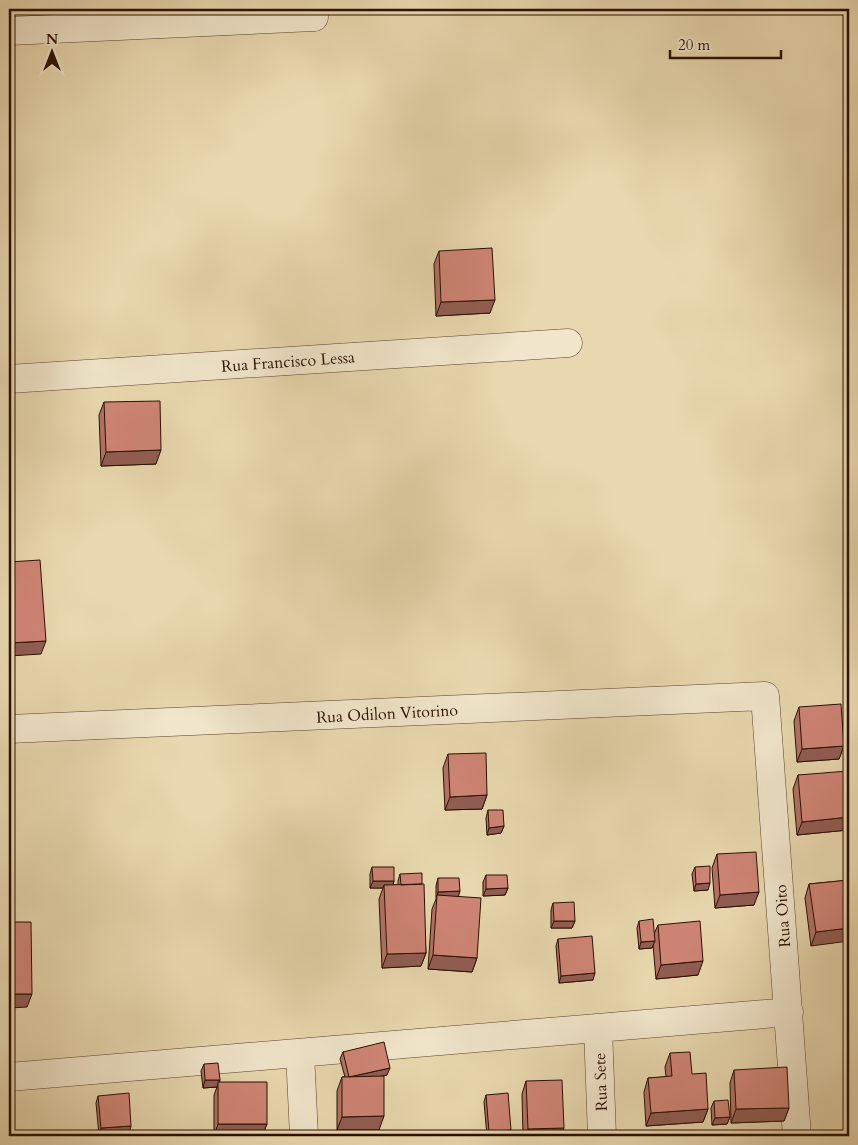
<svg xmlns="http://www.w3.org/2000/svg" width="858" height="1145" viewBox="0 0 858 1145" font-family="Cardo,serif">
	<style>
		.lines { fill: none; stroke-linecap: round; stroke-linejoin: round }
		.street-casing { stroke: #59412c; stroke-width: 29 }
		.street { stroke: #f1e6cb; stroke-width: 28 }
		.wall { fill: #b27265; stroke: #290f00 }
		.shaded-wall { fill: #915d53; stroke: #290f00 }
		.building { fill: #cf8576; stroke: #290f00 }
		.labels { text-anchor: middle; stroke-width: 4; stroke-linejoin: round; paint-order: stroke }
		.street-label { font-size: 16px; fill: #290f00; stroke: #f1e6cb }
	</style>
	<rect width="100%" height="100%" fill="#e9d8af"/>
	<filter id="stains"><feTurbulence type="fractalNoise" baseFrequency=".004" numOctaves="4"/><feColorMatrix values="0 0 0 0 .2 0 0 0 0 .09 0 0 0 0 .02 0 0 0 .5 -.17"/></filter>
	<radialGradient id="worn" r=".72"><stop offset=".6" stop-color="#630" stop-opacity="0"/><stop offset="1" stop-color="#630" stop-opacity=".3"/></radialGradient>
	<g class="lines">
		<defs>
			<path id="street" d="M9,31l305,-14
				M9,379l559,-36
				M9,729l756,-33 32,440
				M598,1028l4,108
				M300,1053l4,83
				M9,1077l780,-65"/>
		</defs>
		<use href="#street" class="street-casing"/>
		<use href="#street" class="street"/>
	</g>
	<path class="wall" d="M439,251l51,62 -54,3 -2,-52z
		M104,402l52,62 -55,2 -2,-51z
		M799,707l45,39 -5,13 -42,3 -3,-41z
		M849,731v22h-1l-1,-17z
		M448,754l39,41 -5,14 -37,1 -2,-42z
		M798,775l51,9v43l-1,3 -51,5 -4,-46z
		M488,810l16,16 -3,7 -14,2 -1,-17z
		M717,854l37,51 -39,3 -3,-40z
		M372,867l22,14 -1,4h5v-4l2,-7 22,10 4,69 -5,13 -39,2 -3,-69 4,-11h-13v-14z
		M695,867l13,23 -14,1 -2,-17z
		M486,875l22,13 -3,7 -22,1v-14z
		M438,878l20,19 19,61 -5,14 -44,-3 4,-60 4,-10v-13z
		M849,880l-38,66 -6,-48 4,-14z
		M553,903l22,18 -3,7h-21v-18z
		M639,921l15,13 4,-9 40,50 -42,4 -3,-34 -1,3 -13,1 -2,-21z
		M558,939l35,41 -34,3 -3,-37z
		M343,1052l44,23 -7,1 -1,54h-42v-39l5,-14h3l-5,-18z
		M670,1053l22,21 16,35 -5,13 -57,4 -2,-34 4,-14 18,-1 -1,-10z
		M204,1064l16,16 -1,2 48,42 -5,12h-65l17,-1v-40l3,-8 -14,1 -2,-17z
		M734,1070l55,38 -5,13 -53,2 -1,-40z
		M526,1081l35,55h-38l-1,-42z
		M486,1095l22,41h-21l-3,-34z
		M98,1096l31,37 -30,2 -3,-32z
		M714,1101l16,16 -3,7 -15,1 -1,-17z"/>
	<path class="shaded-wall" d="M495,300l-5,13 -54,3 5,-14z
		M161,450l-5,14 -55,2 5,-14z
		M46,641l-5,13 -32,2v-13z
		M844,746l-5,13 -42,3 5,-13z
		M487,795l-5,14 -37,1 5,-13z
		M849,817v10l-1,3 -51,5 5,-13z
		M504,826l-3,7 -14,2 2,-7z
		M373,881h21l-2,7 -8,-3 -1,3h-13z
		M710,883l-2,7 -14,1 2,-7z
		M508,888l-3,7 -22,1 3,-7z
		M460,891l-2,7 -21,-2 1,-4z
		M759,892l-5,13 -39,3 5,-13z
		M554,921h21l-3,7h-21z
		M849,928v13l-38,5 5,-14z
		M655,941l-3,7 -13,1 2,-7z
		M426,953l-5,13 -39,2 5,-14z
		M433,955l44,3 -5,14 -44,-3z
		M703,961l-5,14 -42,4 5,-14z
		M595,973l-2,7 -34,3 2,-7z
		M9,994h23l-5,13 -18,1z
		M390,1068l-3,7 -41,9 3,-7z
		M205,1080h15l-3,7 -14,1z
		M789,1108l-5,13 -53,2 5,-14z
		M708,1109l-5,13 -57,4 5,-13z
		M384,1116l-5,14h-42l5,-13z
		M730,1117l-3,7 -15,1 3,-7z
		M218,1124h49l-5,12h-48z
		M131,1126l-2,7 -30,2 2,-7z
		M564,1128l-3,8h-36l3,-7z
		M511,1130l-3,6h-20l1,-4z"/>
	<path class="building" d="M492,248l3,52 -54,2 -2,-51z
		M160,401l1,49 -55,2 -2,-50z
		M40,560l6,81 -37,2v-81z
		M841,704l3,42 -42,3 -3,-42z
		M486,753l1,42 -37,2 -2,-43z
		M848,771l1,13v33l-47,5 -4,-47z
		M488,810h15l1,16 -15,2z
		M756,852l3,40 -39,3 -3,-41z
		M710,866v17l-14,1 -1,-17z
		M372,867h22v14h-21z
		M422,873v11l-21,1 -1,-11z
		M486,875h21l1,13 -22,1z
		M438,878h21l1,13 -22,1z
		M849,880v48l-33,4 -7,-48z
		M424,884l2,69 -39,1 -3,-69z
		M437,895l44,3 -4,60 -44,-3z
		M574,902l1,19h-21l-1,-18z
		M653,919l2,22 -14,1 -2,-21z
		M700,921l3,40 -42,4 -3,-40z
		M9,922h22l1,72h-23z
		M592,936l3,37 -34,3 -3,-37z
		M384,1042l6,26 -41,9 -6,-25z
		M690,1052l2,22 14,-1 2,36 -57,4 -3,-35 24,-2 -2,-23z
		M218,1063l2,17h-15l-1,-16z
		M787,1067l2,41 -53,1 -2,-39z
		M384,1076v40l-42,1v-40z
		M562,1080l2,48 -36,1 -2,-48z
		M218,1082h49v42h-49z
		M129,1093l2,33 -30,2 -3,-32z
		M508,1093l3,37 -22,2 -3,-37z
		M728,1100l2,17 -15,1 -1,-17z
		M368,1133h49v3h-48z"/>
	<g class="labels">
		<g class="street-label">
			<text transform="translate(288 361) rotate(-4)" y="6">Rua Francisco Lessa</text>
			<text transform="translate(387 713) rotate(-3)" y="6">Rua Odilon Vitorino</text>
			<text transform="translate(782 916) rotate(-94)" y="6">Rua Oito</text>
			<text transform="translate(600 1082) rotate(-92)" y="6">Rua Sete</text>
		</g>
	</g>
	<rect width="858" height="1145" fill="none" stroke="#e9d8af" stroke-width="30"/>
	<rect x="10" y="10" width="838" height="1125" fill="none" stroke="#290f00" stroke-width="2.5"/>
	<rect x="15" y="15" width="828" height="1115" fill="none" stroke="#290f00"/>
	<g transform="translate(52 52)" stroke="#f1e6cb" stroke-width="4" paint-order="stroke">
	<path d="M0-4L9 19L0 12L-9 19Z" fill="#290f00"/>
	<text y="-8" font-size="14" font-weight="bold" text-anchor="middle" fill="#290f00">N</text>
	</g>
	<path d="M670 50v8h111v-8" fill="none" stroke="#290f00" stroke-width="2.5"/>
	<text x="678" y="50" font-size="15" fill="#290f00" stroke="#f1e6cb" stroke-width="4" paint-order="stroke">20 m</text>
	<rect width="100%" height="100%" filter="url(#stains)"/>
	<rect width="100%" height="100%" fill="url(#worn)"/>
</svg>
